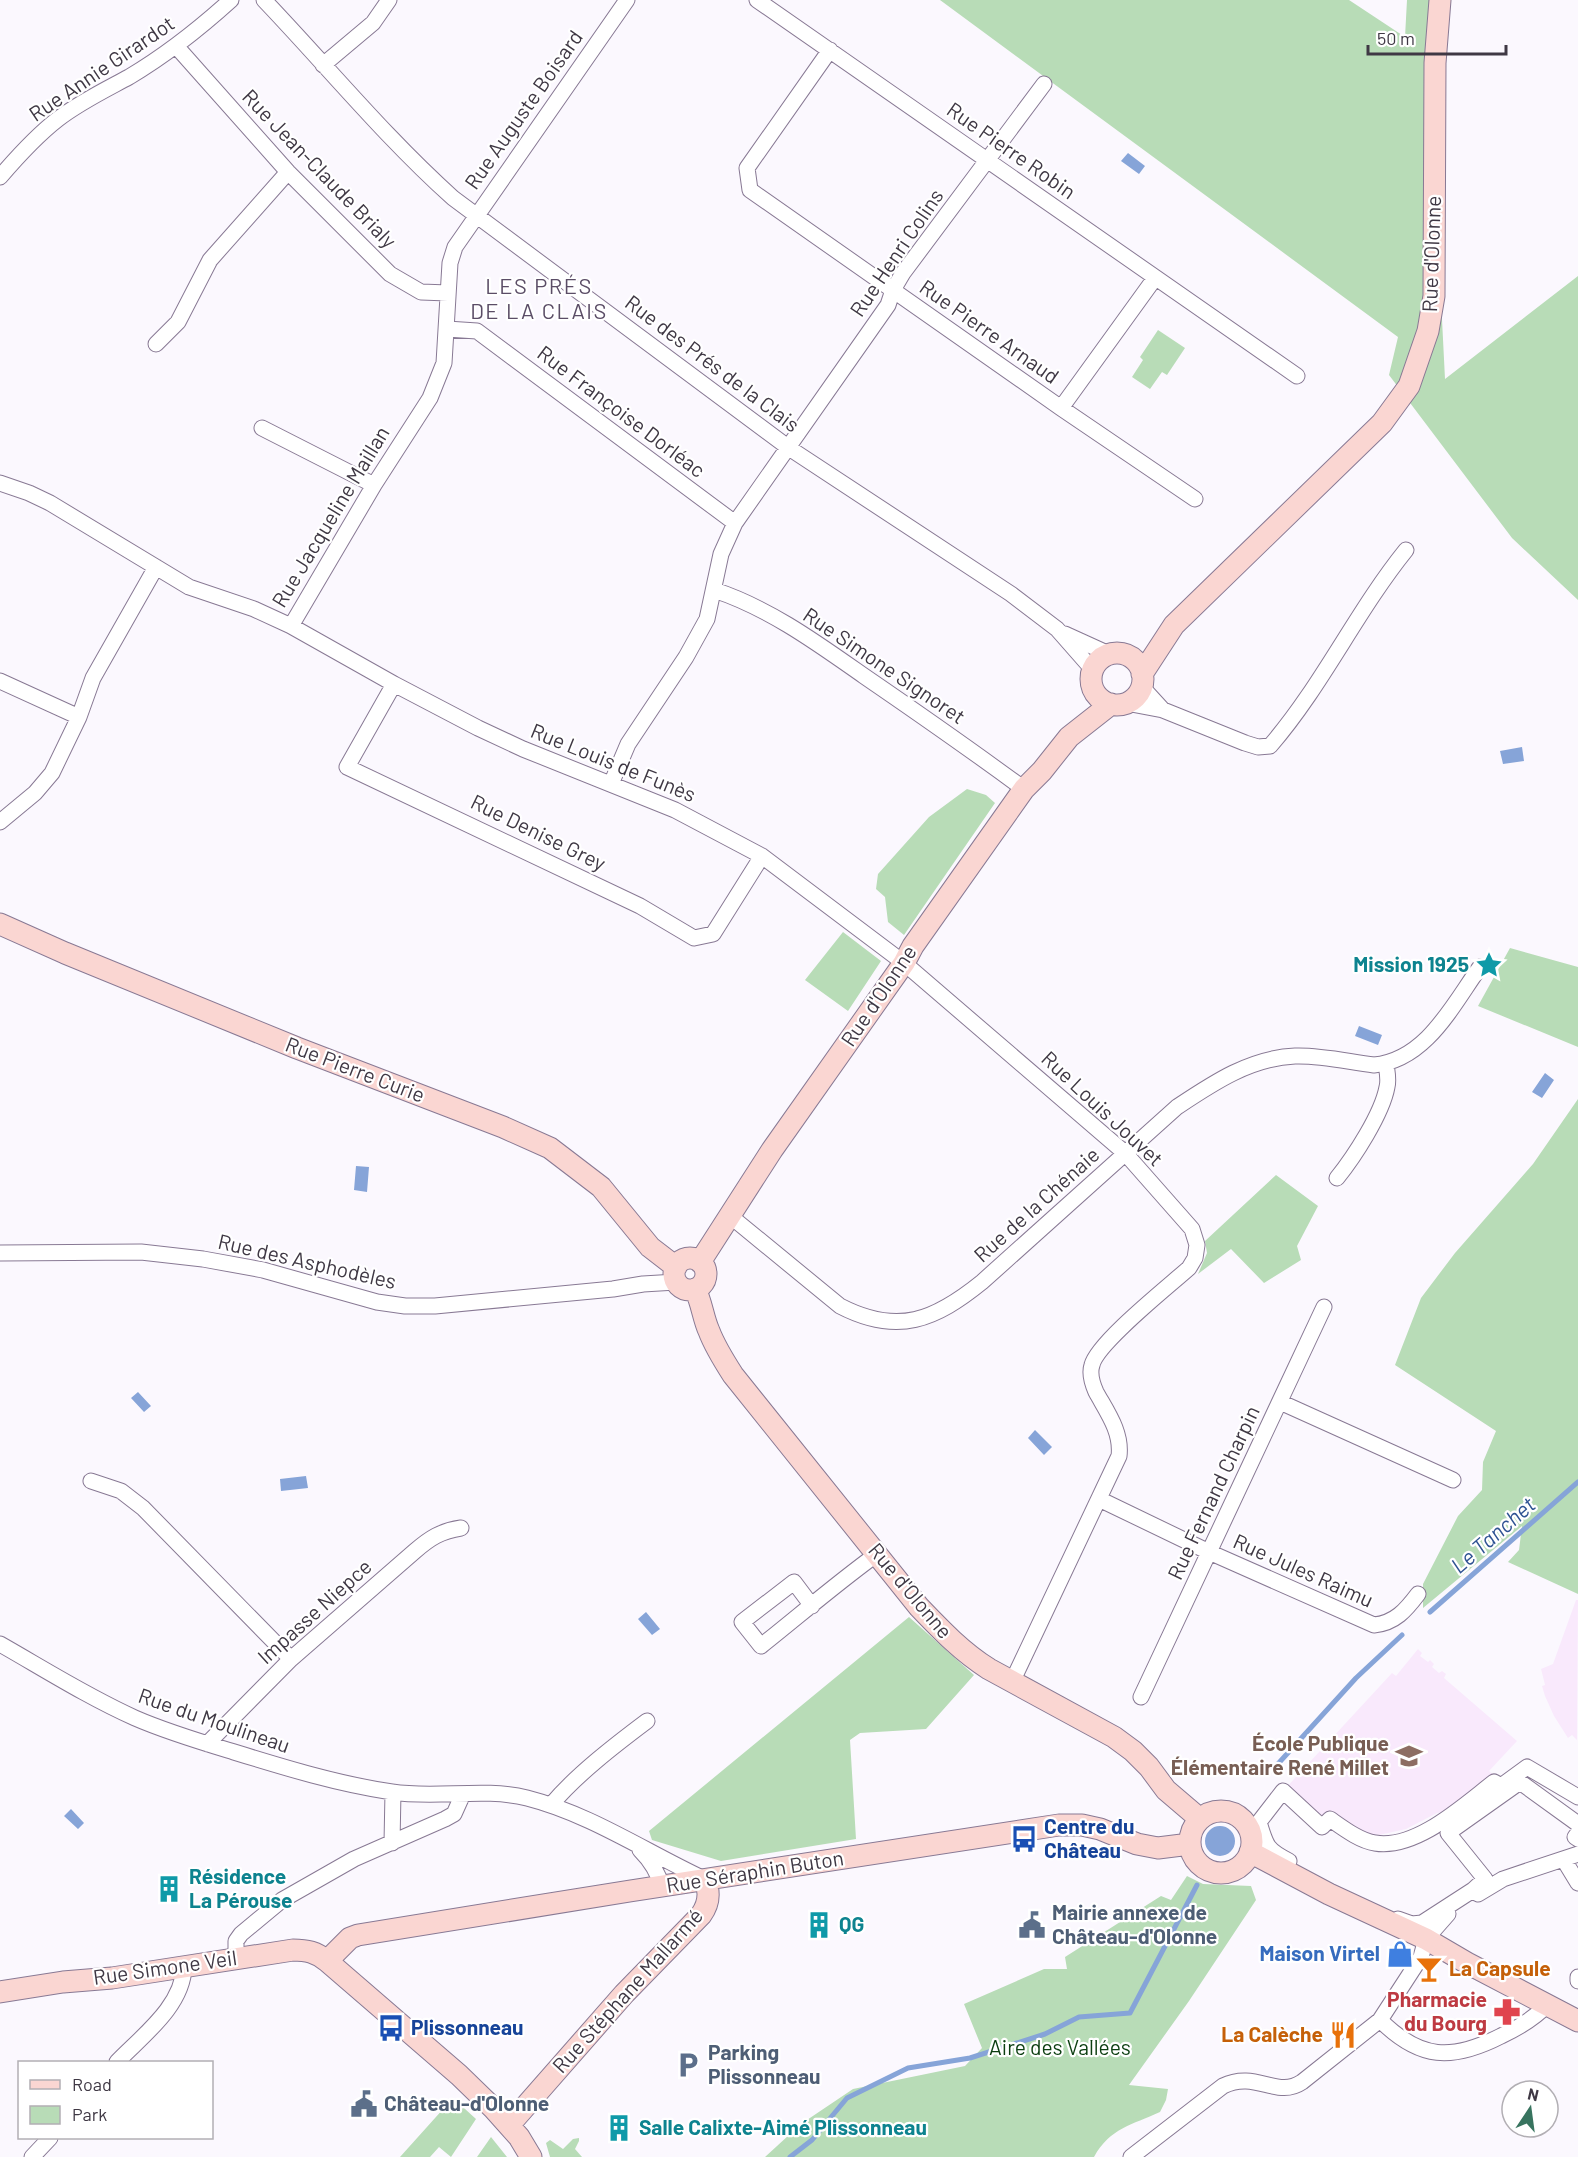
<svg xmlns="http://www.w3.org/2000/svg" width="1578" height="2157" viewBox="0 0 1578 2157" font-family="Barlow,sans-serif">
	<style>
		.education { fill: #f9e9fc }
		.green { fill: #b8dcb7 }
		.water { fill: #86a4d8 }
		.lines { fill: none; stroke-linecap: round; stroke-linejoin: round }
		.stream { stroke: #86a4d8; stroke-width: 5 }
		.street-casing { stroke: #887994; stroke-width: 17 }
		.secondary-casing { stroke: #887994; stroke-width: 23 }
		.street { stroke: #fff; stroke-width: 15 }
		.secondary { stroke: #fad6d2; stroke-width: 21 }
		.labels { text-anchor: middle; stroke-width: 4.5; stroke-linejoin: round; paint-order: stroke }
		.street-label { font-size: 21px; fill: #3f3844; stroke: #fff }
		.culture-label { font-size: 21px; font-weight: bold; fill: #0d838f; stroke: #fff; text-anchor: start }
		.education-label { font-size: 21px; font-weight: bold; fill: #785e54; stroke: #fff; text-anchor: end }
		.transit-label { font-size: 21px; font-weight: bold; fill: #164399; stroke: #fff; text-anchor: start }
		.service-label { font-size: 21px; font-weight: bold; fill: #4e5e75; stroke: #fff; text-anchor: start }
		.shop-label { font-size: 21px; font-weight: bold; fill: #366cbe; stroke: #fff; text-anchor: end }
		.food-label { font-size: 21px; font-weight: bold; fill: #c56008; stroke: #fff; text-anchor: start }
		.health-label { font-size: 21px; font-weight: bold; fill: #be3a42; stroke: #fff; text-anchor: end }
		.park-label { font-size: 21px; fill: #0b3e10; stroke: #fff }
		.neighbourhood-label { font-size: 22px; letter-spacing: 1.5px; fill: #5b4d66; stroke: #fff }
		.water-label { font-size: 22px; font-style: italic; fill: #2f5393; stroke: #fff }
	</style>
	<rect width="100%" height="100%" fill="#fbf8fe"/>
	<path class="education" d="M1576,1600h2l-1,140 -5,-5 -4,3 -14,-22 -9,-20 -3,-10 3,-1 -4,-16 12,-5z
		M1418,1649l4,4 -2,3 8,6 2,-2 4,4 -2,3 7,6 3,-2 4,3 -2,4 73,63 -28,30 7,6 -41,32 -18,4 -31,16 -27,6 -14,-2 -20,-11 -12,-11 -13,14 -37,-34 109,-118 4,3z"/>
	<path class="green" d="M940,0h409l56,37 2,-37h32l-11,40 17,339 133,-103v324l-66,-62 -123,-163 9,-38z
		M1158,330l27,18 -18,27 -5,-3 -12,17 -18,-12 11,-17 -3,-3z
		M967,789l19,6 9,8 -91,132 -16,-13 -3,-25 -9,-8 2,-15 51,-57z
		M843,932l38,29 -33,50 -43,-31z
		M1510,948l68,19v80l-100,-41z
		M1578,1099v495l-70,-32 11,-12 3,-24 -99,82v-24l35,-68 24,-26 1,-28 13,-31 -101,-66 26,-67 34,-45 78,-89z
		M1276,1175l42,31 -21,40 4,14 -37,23 -33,-34 -33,25 9,-21 -2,-12z
		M909,1617l65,58 -48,54 -66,4 -10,7 6,99 -135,22 -69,-21 -3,-9z
		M1187,1876l16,8 48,2 5,14 -67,101 -60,84 39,4 -2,11 -6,12c-28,13 -50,16 -66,45h-329l36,-33 52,-35 112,-23 17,-18 -18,-44 80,-35h23l-2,-12 96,-61 10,4z
		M453,2098l23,21 -25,38 -12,-10 -9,10h-30z
		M491,2137l16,20h-30z
		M579,2138v3l-4,8 7,8h-32l-4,-14 4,-3 13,9 10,-10z"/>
	<path class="water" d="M1128,153l17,13 -6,8 -18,-13z
		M1522,747l2,14 -21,3 -3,-13z
		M1359,1026l23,9 -4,10 -23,-9z
		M1545,1073l9,7 -12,18 -10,-6z
		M356,1166l13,1 -2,25 -13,-2z
		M138,1392l13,14 -7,6 -13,-14z
		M1035,1430l17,17 -8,8 -16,-17z
		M306,1476l2,12 -27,3 -1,-12z
		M646,1612l14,17 -8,6 -14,-16z
		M71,1809l13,14 -6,6 -14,-13z
		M1205 1841a15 15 0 1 1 30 0a15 15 0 1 1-30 0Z"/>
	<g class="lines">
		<path class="stream" d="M1430,1612l148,-130
			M1276,1766l80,-88 46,-43
			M790,2157l22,-17 35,-42 61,-30 62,-10 75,-24 34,-17 51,-4 67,-128"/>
		<defs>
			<path id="street" d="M264,0c63,66 121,137 189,198l336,250 222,146 46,35 36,41
				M757,0l540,376
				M176,46l112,126 102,102 31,18 27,1
				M830,50l-83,118 3,22 311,218 134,91
				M323,65l50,-42 16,-23
				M0,177c18,-21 36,-41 58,-58 22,-17 47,-29 71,-42 37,-22 70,-48 102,-77
				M447,329l30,2 258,192
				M156,344l22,-22 32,-62 78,-88
				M1061,408l94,-130
				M262,428l112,57
				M0,483l29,10 21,10 139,84 65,22 37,17 103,58 84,44 45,21 152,61 87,46 142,107 221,190 67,76 5,16 -2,13 -6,10c-20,18 -92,75 -97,97 -3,9 0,18 4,27 11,20 26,40 23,64l-107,226
				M714,590c55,18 103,53 150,86 54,37 107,74 160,113
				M291,626l83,-141 56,-87 14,-35 6,-100 5,-16 172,-247
				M1065,634l44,20
				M0,681l79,36
				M394,684l-47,83 293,139 54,32 19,-4 49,-78
				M1142,687l21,23
				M1126,703l37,7 82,33 13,4 12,-1c52,-60 86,-134 136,-196
				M611,784l17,-40 58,-87 21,-38 14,-65 14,-31 153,-218 5,-15 10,-17 141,-189
				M0,822l35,-29 17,-20 27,-56 14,-39 63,-111
				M1337,1178c17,-21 45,-64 50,-91 2,-7 0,-16 -1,-23
				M729,1215l111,91c58,30 95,14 142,-24l195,-175c36,-24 73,-49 118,-51 26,-1 54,6 79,9 52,-5 78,-59 106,-98
				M0,1253l141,-1 62,7 60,11 114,32 28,4h30l178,-17 30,-5 33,-2
				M1280,1402l173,78
				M91,1481l30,10 22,17 148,151
				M1099,1499l110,53 165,73c21,-2 32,-15 44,-31
				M812,1606l-18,-24 -52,40 19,24c39,-31 76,-63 116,-92
				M0,1644c44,25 88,53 135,74 32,14 66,24 99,34 52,16 104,32 158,40 45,7 91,-5 135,6 63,16 119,54 177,81
				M1141,1697l183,-390
				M207,1744l84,-85 124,-108c15,-13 26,-20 46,-23
				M551,1805c25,-30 64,-60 96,-84
				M1578,1833l-3,4 3,2
				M392,1843l1,-51
				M640,1850c11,11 18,22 22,37
				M1564,1860l14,23
				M1289,1861c-22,-11 -23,-15 -30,-39l24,-31 39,36 8,-8c13,9 30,22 45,24 41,7 89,-38 119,-61l7,4 26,-19 51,30
				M1478,1894l25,-15 75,-25
				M1398,1919l14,5 10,-1 51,-33 12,-11 -37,-46 72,-51 58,42
				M236,1959v-18l5,-7 41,-34 72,-41 91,-40 9,-5 9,-20
				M1578,1977v4
				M1380,2020c40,40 72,41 121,16 17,-8 33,-17 46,-31
				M117,2062c25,-26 66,-56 67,-95
				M32,2157l18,-19
				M1131,2157l92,-71c33,-16 54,13 79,-4l78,-62 41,-63 5,-18 22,-25"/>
			<path id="secondary" d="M1091 679a26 26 0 1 1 52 0a26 26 0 1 1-52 0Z
				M1142,674l32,-49 208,-202 27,-37 19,-55 6,-35 1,-233 5,-63
				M0,924l65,29 232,95 206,79 47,21 51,39 49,60 26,20
				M674 1274a16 16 0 1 1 32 0a16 16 0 1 1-32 0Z
				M700,1262l72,-112 132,-187 9,-17 111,-157 18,-18 27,-34 42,-33
				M695,1289c7,14 8,29 14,42 6,16 15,30 24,44l186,232c22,23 43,45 70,62l125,68 19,14 16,16 17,23 34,29
				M1190 1842a31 31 0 1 1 62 0a31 31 0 1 1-62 0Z
				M1250,1852l79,42 97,45 41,24 111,58
				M327,1961l23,-23 8,-3 272,-44 429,-66h23l18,4 37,15 21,4 32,-4
				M0,1992l63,-10 49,-4 181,-28c14,0 23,2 34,11l132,114 35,34 25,28 12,20
				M510,2124l114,-130 77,-79c8,-11 9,-23 4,-35"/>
		</defs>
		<use href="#street" class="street-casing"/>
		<use href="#secondary" class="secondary-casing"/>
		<use href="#street" class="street"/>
		<use href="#secondary" class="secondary"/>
	</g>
	<defs>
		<symbol id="sight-bare" viewBox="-9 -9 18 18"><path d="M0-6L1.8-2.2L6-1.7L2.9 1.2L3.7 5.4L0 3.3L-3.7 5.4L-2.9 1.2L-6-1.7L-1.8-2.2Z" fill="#0f9aa8" stroke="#fff" stroke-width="2.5" paint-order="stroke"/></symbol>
		<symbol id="school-bare" viewBox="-9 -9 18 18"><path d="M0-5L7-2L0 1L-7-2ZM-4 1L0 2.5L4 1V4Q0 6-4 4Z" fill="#8d6e63" stroke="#fff" stroke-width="2.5" paint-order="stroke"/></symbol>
		<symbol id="bus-bare" viewBox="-9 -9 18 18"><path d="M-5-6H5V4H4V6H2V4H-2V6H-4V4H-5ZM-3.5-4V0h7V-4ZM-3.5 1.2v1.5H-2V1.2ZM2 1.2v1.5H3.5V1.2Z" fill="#1a4fb4" stroke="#fff" stroke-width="2.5" paint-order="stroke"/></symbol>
		<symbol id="building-bare" viewBox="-9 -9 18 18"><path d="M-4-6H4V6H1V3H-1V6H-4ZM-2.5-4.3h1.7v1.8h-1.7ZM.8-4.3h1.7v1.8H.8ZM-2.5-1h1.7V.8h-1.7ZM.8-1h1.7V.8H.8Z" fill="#0f9aa8" stroke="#fff" stroke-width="2.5" paint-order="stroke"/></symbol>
		<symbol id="civic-bare" viewBox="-9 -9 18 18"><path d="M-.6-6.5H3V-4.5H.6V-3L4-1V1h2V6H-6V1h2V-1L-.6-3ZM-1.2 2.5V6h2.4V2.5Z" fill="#5c6f8a" stroke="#fff" stroke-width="2.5" paint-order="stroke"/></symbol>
		<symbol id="shop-bare" viewBox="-9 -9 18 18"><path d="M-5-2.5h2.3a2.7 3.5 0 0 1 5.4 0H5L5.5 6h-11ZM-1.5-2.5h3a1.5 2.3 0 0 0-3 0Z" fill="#3f7fe0" stroke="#fff" stroke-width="2.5" paint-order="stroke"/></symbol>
		<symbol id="bar-bare" viewBox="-9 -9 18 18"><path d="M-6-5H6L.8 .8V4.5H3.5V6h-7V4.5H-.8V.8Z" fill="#e8710a" stroke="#fff" stroke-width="2.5" paint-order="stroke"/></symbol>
		<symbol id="pharmacy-bare" viewBox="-9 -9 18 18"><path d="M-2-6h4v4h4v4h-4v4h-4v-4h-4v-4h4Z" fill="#e0444e" stroke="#fff" stroke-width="2.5" paint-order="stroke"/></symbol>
		<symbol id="restaurant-bare" viewBox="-9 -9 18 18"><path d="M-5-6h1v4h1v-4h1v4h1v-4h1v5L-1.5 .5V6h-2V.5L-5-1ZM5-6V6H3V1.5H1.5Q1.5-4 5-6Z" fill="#e8710a" stroke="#fff" stroke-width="2.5" paint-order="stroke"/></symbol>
		<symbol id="parking-bare" viewBox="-9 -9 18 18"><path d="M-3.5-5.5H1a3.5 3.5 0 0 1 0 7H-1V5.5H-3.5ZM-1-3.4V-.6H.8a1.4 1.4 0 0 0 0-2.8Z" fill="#5c6f8a" stroke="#fff" stroke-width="2.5" paint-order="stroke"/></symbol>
	</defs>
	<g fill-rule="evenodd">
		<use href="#sight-bare" x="1470" y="946" width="38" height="38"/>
		<use href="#school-bare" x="1390" y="1737" width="38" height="38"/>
		<use href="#bus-bare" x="1005" y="1820" width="38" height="38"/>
		<use href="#building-bare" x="150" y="1870" width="38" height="38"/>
		<use href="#building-bare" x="800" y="1906" width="38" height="38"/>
		<use href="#civic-bare" x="1013" y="1906" width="38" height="38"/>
		<use href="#shop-bare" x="1381" y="1935" width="38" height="38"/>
		<use href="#bar-bare" x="1410" y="1950" width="38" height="38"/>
		<use href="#pharmacy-bare" x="1488" y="1993" width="38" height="38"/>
		<use href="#bus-bare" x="372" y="2009" width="38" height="38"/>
		<use href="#restaurant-bare" x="1324" y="2016" width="38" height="38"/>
		<use href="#parking-bare" x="669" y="2046" width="38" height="38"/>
		<use href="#civic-bare" x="345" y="2085" width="38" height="38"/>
		<use href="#building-bare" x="600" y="2109" width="38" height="38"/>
	</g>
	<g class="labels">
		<g class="street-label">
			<text transform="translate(102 69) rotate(-34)" y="7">Rue Annie Girardot</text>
			<text transform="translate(524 110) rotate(-55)" y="7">Rue Auguste Boisard</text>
			<text transform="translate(1011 151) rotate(35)" y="7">Rue Pierre Robin</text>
			<text transform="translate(319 169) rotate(46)" y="7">Rue Jean-Claude Brialy</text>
			<text transform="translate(897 253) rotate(-56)" y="7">Rue Henri Colins</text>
			<text transform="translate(1432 254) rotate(-88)" y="7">Rue d'Olonne</text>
			<text transform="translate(989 332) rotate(35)" y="7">Rue Pierre Arnaud</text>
			<text transform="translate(712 364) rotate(37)" y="7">Rue des Prés de la Clais</text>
			<text transform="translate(621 412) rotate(37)" y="7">Rue Françoise Dorléac</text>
			<text transform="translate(331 517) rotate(-59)" y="7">Rue Jacqueline Maillan</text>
			<text transform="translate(884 666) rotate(34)" y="7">Rue Simone Signoret</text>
			<text transform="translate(613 763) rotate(22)" y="7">Rue Louis de Funès</text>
			<text transform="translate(538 833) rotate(26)" y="7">Rue Denise Grey</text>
			<text transform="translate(879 996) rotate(-56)" y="7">Rue d'Olonne</text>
			<text transform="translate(355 1070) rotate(21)" y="7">Rue Pierre Curie</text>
			<text transform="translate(1102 1109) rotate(43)" y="7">Rue Louis Jouvet</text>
			<text transform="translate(1037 1205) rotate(-42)" y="7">Rue de la Chénaie</text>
			<text transform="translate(307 1262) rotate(13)" y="7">Rue des Asphodèles</text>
			<text transform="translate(1214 1493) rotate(-65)" y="7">Rue Fernand Charpin</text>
			<text transform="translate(1303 1571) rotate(24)" y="7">Rue Jules Raimu</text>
			<text transform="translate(910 1591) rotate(50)" y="7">Rue d'Olonne</text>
			<text transform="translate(315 1612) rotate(-42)" y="7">Impasse Niepce</text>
			<text transform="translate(214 1721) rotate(19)" y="7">Rue du Moulineau</text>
			<text transform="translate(755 1872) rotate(-9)" y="7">Rue Séraphin Buton</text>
			<text transform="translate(165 1968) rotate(-8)" y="7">Rue Simone Veil</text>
			<text transform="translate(628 1991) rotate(-48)" y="7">Rue Stéphane Mallarmé</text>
		</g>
		<g class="culture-label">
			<text x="1469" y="972" text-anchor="end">Mission 1925</text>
			<text x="189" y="1884">Résidence<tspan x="189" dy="24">La Pérouse</tspan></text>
			<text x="839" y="1932">QG</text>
			<text x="639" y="2135">Salle Calixte-Aimé Plissonneau</text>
		</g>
		<g class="education-label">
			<text x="1389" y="1751">École Publique<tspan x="1389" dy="24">Élémentaire René Millet</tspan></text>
		</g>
		<g class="transit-label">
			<text x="1044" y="1834">Centre du<tspan x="1044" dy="24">Château</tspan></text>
			<text x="411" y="2035">Plissonneau</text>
		</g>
		<g class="service-label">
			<text x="1052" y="1920">Mairie annexe de<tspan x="1052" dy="24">Château-d'Olonne</tspan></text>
			<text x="708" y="2060">Parking<tspan x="708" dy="24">Plissonneau</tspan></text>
			<text x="384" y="2111">Château-d'Olonne</text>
		</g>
		<g class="shop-label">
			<text x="1380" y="1961">Maison Virtel</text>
		</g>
		<g class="food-label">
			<text x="1449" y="1976">La Capsule</text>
			<text x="1323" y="2042" text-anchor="end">La Calèche</text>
		</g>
		<g class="health-label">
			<text x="1487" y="2007">Pharmacie<tspan x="1487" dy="24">du Bourg</tspan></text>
		</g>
		<g class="park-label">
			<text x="1060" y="2055">Aire des Vallées</text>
		</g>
		<g class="neighbourhood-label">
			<text x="539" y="294">LES PRÉS<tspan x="539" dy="25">DE LA CLAIS</tspan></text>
		</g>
		<g class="water-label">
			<text transform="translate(1493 1535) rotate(-41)" y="8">Le Tanchet</text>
		</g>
	</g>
	<rect x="18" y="2061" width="195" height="78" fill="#ffffff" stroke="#b2afb4" stroke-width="1.5"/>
	<rect x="30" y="2080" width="30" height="9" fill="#fad6d2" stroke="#b2afb4" stroke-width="1.5"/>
	<text x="72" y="2091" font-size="18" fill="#3f3844">Road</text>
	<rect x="30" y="2106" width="30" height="18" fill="#b8dcb7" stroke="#b2afb4" stroke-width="1.5"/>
	<text x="72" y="2121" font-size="18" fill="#3f3844">Park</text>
	<g transform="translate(1530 2109) rotate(13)"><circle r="28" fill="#ffffff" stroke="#b2afb4" stroke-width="1.5"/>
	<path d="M0-4.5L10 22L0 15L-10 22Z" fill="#38745f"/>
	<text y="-9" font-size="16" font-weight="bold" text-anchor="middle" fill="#3f3844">N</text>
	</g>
	<path d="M1368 45v9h138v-9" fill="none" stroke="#3f3844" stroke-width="3"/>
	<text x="1377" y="45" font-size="18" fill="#3f3844" stroke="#ffffff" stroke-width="4.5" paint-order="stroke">50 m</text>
</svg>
